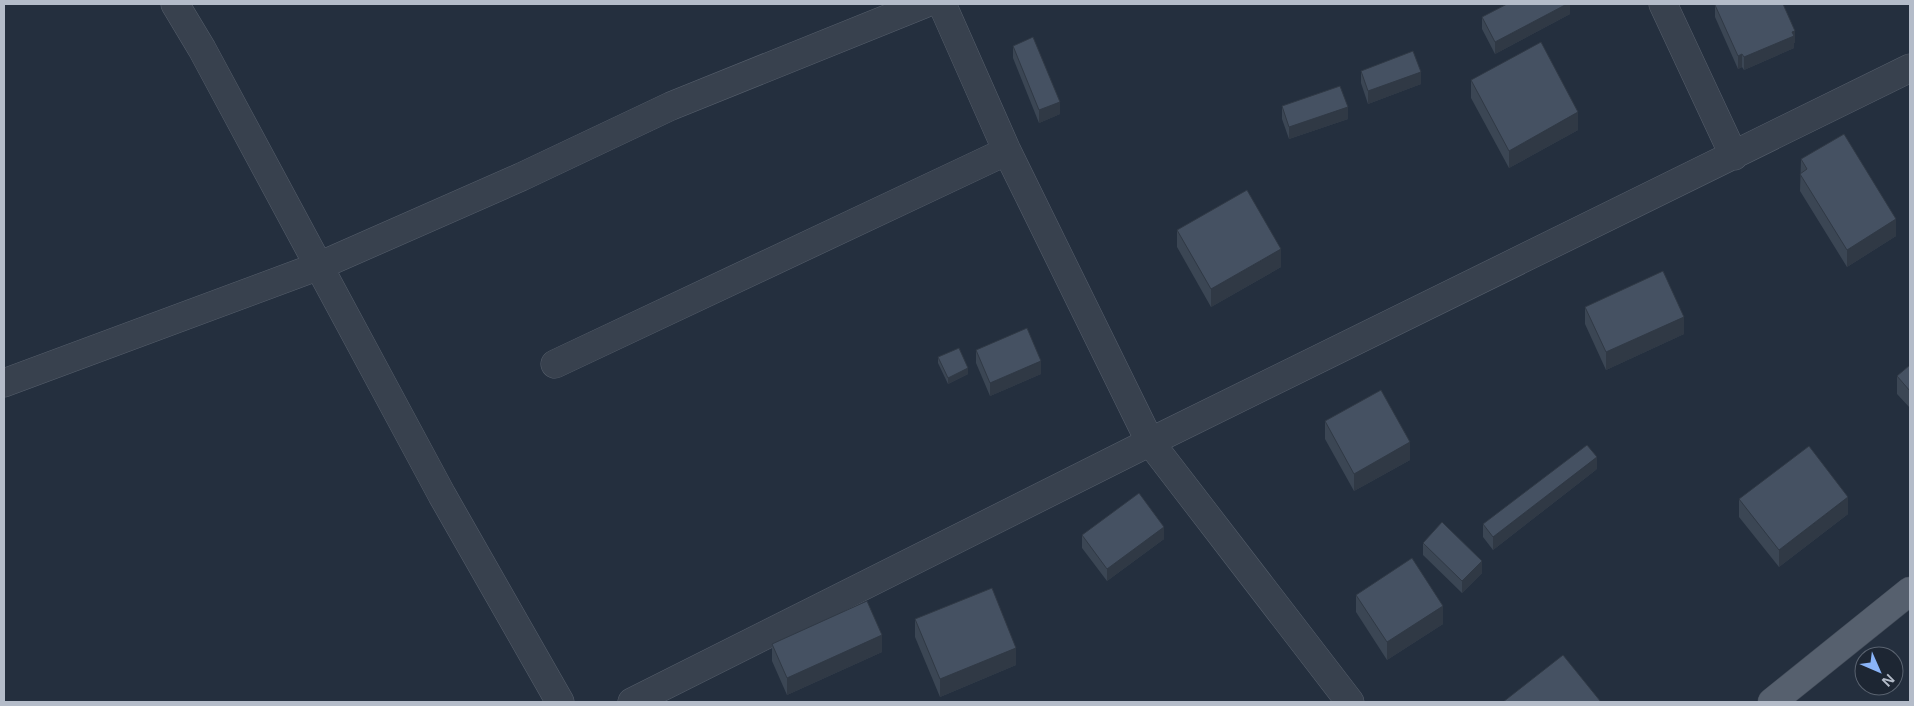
<svg xmlns="http://www.w3.org/2000/svg" width="1914" height="706" viewBox="0 0 1914 706" font-family="'Noto Sans',sans-serif">
	<style>
		.lines { fill: none; stroke-linecap: round; stroke-linejoin: round }
		.minor-casing { stroke: #565f6c; stroke-width: 29 }
		.major-casing { stroke: #414a57; stroke-width: 29 }
		.minor { stroke: #38414e; stroke-width: 28 }
		.major { stroke: #56606e; stroke-width: 28 }
		.wall { fill: #3b4654 }
		.shaded-wall { fill: #303945 }
		.building { fill: #455162; stroke: #303945 }
	</style>
	<rect width="100%" height="100%" fill="#242f3e"/>
	<g class="lines">
		<defs>
			<path id="minor" d="M175,4l27,45 240,446 118,207
				M942,4l65,147 143,291 200,260
				M1663,4l71,152
				M555,364l452,-213
				M4,383l315,-117 202,-89 150,-71 253,-102
				M632,702l518,-260 760,-374"/>
			<path id="major" d="M1772,702l138,-111"/>
		</defs>
		<use href="#minor" class="minor-casing"/>
		<use href="#major" class="major-casing"/>
		<use href="#minor" class="minor"/>
		<use href="#major" class="major"/>
	</g>
	<path class="wall" d="M1567,4h3v10l-75,40 -13,-25v-12z
		M1715,5l80,38h-1v5l-50,22 -2,-3 -4,2 -23,-52z
		M1013,46l47,68 -21,9 -26,-65z
		M1361,71l60,13 -53,20 -7,-21z
		M1471,80l107,50 -69,38 -38,-70z
		M1282,106l66,13 -59,20 -7,-20z
		M1801,159l95,77 -49,31 -47,-76z
		M1177,230l104,37 -70,40 -34,-60z
		M1585,307l99,27 -78,36 -21,-46z
		M976,350l65,24 -51,22 -14,-33z
		M938,357l30,17 -20,10 -10,-21z
		M1910,365v43l-13,-14v-18z
		M1325,421l85,39 -56,31 -29,-52z
		M1597,469l-104,81 -10,-13v-13z
		M1739,499l109,15 -69,53 -40,-50z
		M1082,535l82,4 -57,42 -25,-33z
		M1423,543l59,30 -20,20 -39,-38z
		M1356,595l87,29 -56,36 -31,-48z
		M915,619l101,46 -76,32 -25,-60z
		M772,644l110,8 -95,43 -15,-34z"/>
	<path class="shaded-wall" d="M1567,4h3v10l-75,40v-12z
		M1795,31v12h-1v5l-50,22v-13z
		M1742,54v13l-4,2v-13z
		M1421,72v12l-53,20v-13z
		M1060,102v12l-21,9v-13z
		M1348,107v12l-59,20v-12z
		M1578,112v18l-69,38v-17z
		M1896,219v17l-49,31v-17z
		M1281,249v18l-70,40v-18z
		M1684,317v17l-78,36v-18z
		M1041,361v13l-51,22v-13z
		M968,368v6l-20,10v-6z
		M1410,442v18l-56,31v-17z
		M1597,457v12l-104,81v-13z
		M1848,497v17l-69,53v-17z
		M1164,527v12l-57,42v-12z
		M1482,561v12l-20,20v-12z
		M1443,606v18l-56,36v-18z
		M882,635v17l-95,43v-17z
		M1016,648v17l-76,32v-18z"/>
	<path class="building" d="M1507,4h60l-72,38 -13,-25z
		M1718,4h65l12,27 -3,1 2,4 -50,21 -2,-3 -4,2 -23,-51z
		M1033,37l27,65 -21,8 -26,-64z
		M1541,42l37,70 -69,39 -38,-71z
		M1413,51l8,21 -53,19 -7,-20z
		M1340,86l8,21 -59,20 -7,-21z
		M1844,134l52,85 -49,31 -47,-76 7,-5 -6,-10z
		M1247,190l34,59 -70,40 -34,-59z
		M1663,271l21,46 -78,35 -21,-45z
		M1027,328l14,33 -51,22 -14,-33z
		M959,348l9,20 -20,10 -10,-21z
		M1910,365v26l-13,-15z
		M1381,390l29,52 -56,32 -29,-53z
		M1587,445l10,12 -104,80 -10,-13z
		M1809,446l39,51 -69,53 -40,-51z
		M1139,493l25,34 -57,42 -25,-34z
		M1442,522l40,39 -20,20 -39,-38z
		M1412,558l31,48 -56,36 -31,-47z
		M992,588l24,60 -76,31 -25,-60z
		M867,601l15,34 -95,43 -15,-34z
		M1563,655l38,47h-98z"/>
	<rect width="1914" height="706" fill="none" stroke="#b4bcc9" stroke-width="10"/>
	<g transform="translate(1879 671) rotate(135)"><circle r="24" fill="#1d2633" stroke="#59626f"/>
	<path d="M0-4L9 19L0 12L-9 19Z" fill="#8ab4f8"/>
	<text y="-8" font-size="14" font-weight="bold" text-anchor="middle" fill="#b4bcc9">N</text>
	</g>
</svg>
